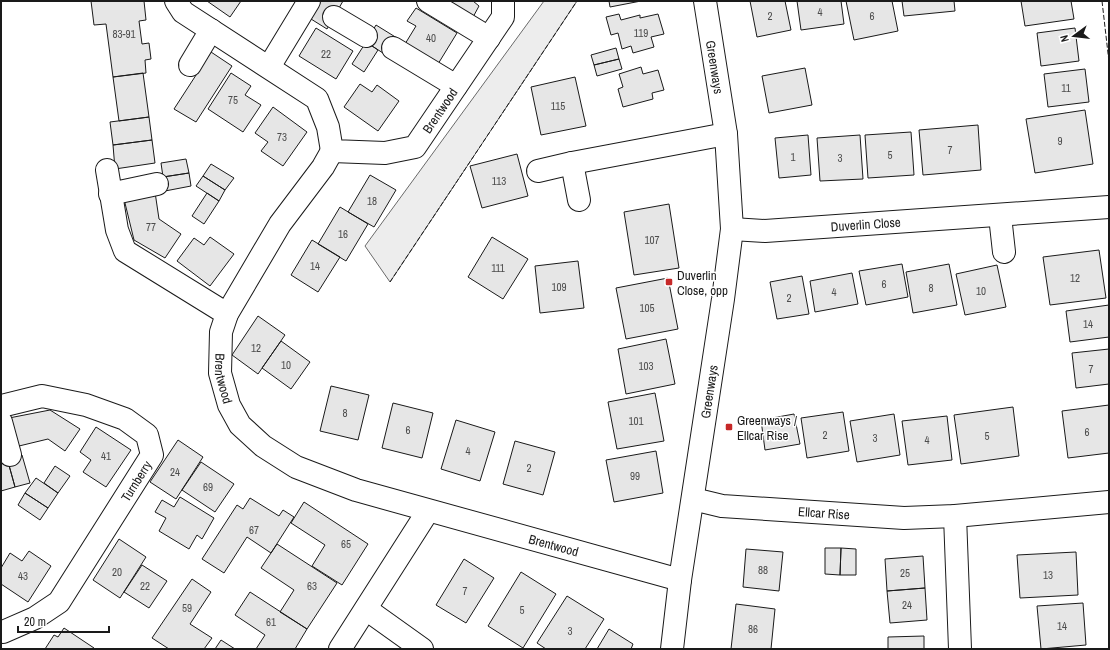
<svg xmlns="http://www.w3.org/2000/svg" width="1110" height="650" viewBox="0 0 1110 650" font-family="'Archivo Narrow',sans-serif">
	<style>
		.built { fill: #ededed; stroke: #6a6a6a }
		.building { fill: #e6e6e6; stroke: #1a1a1a }
		.lines { fill: none; stroke-linecap: round; stroke-linejoin: round }
		.minor-tunnel { stroke: #ddd; stroke-width: 22; stroke-dasharray: 22 11; stroke-linecap: butt }
		.minor-casing { stroke: #1a1a1a; stroke-width: 24 }
		.minor { stroke: #fff; stroke-width: 22 }
		.fence { stroke: #1a1a1a; stroke-width: 1; stroke-dasharray: 5 2; stroke-linecap: butt }
		.poi-dot { fill: #c62828; stroke: #fff; stroke-width: 1.5 }
		.labels { text-anchor: middle; stroke-width: 3; stroke-linejoin: round; paint-order: stroke }
		.number-label { font-size: 11px; fill: #4d4d4d }
		.street-label { font-size: 13px; fill: #1a1a1a; stroke: #fff }
		.poi-label { font-size: 13px; fill: #1a1a1a; stroke: #fff; text-anchor: start }
	</style>
	<rect width="100%" height="100%" fill="#fff"/>
	<path class="built" d="M544,1h33l-187,281 -25,-36z"/>
	<path class="building" d="M91,1h53l2,19 -7,1 3,23 7,-1 2,16 -6,1 1,13 -33,4 -7,-53 -12,1z
		M207,1h34l-11,16z
		M322,1h21l-16,28 -16,-10z
		M444,1h29l6,5 -7,13z
		M609,1h32l-31,6z
		M750,1h35l6,29 -34,7z
		M797,1h44l3,23 -43,6z
		M846,1h46l6,30 -44,9z
		M902,1h52l1,10 -51,5z
		M1021,1h50l3,18 -49,7z
		M416,8l41,25 -19,31 -33,-20 11,-18 -9,-5z
		M619,14l2,6 19,-5v3l18,-4 6,20 -13,3 3,10 -21,6 -2,-7 -9,3 -4,-16 -7,2 -5,-18z
		M376,25l21,13 -11,17 -20,-13z
		M316,28l37,23 -17,28 -37,-23z
		M1075,28l4,33 -38,5 -4,-33z
		M366,42l12,8 -14,22 -12,-8z
		M616,48l3,11 -25,6 -3,-10z
		M211,52l21,14 -36,56 -22,-13z
		M619,59l3,10 -25,7 -3,-11z
		M641,67l2,7 15,-4 6,20 -12,3 1,6 -30,8 -5,-18 5,-2 -4,-13z
		M805,68l7,37 -43,8 -7,-37z
		M1085,69l4,33 -41,5 -4,-33z
		M143,73l6,44 -30,4 -6,-44z
		M231,73l20,13 -6,9 16,10 -18,27 -35,-23z
		M575,77l11,49 -45,9 -10,-48z
		M360,84l12,8 5,-7 22,16 -21,30 -34,-24z
		M273,107l34,25 -24,34 -22,-15 7,-9 -13,-9z
		M1085,110l8,54 -58,9 -9,-54z
		M149,117l3,23 -39,5 -3,-23z
		M978,125l3,45 -58,5 -4,-45z
		M911,132l3,43 -46,3 -3,-43z
		M808,135l3,40 -32,3 -4,-40z
		M860,135l3,44 -43,2 -3,-43z
		M152,140l3,23 -40,6 -2,-24z
		M517,154l11,42 -46,12 -12,-42z
		M186,159l3,14 -26,4 -2,-14z
		M211,164l23,14 -9,12 -22,-14z
		M189,173l2,13 -26,5 -2,-14z
		M370,175l26,15 -22,37 -26,-15z
		M203,176l22,14 -6,11 -23,-15z
		M155,192l4,27 22,15 -16,24 -31,-18 -10,-41z
		M207,193l12,8 -15,23 -12,-8z
		M669,204l10,64 -45,7 -10,-63z
		M340,207l28,17 -22,37 -28,-17z
		M210,237l24,17 -24,32 -33,-25 17,-23 10,7z
		M492,237l36,22 -25,40 -35,-22z
		M312,240l28,17 -22,35 -27,-17z
		M1099,250l7,48 -56,7 -7,-48z
		M578,261l6,47 -44,5 -5,-47z
		M902,264l6,33 -42,8 -7,-34z
		M949,264l8,41 -44,8 -7,-41z
		M997,265l9,42 -41,8 -9,-41z
		M852,273l6,31 -43,8 -5,-31z
		M802,276l7,38 -32,5 -7,-37z
		M668,278l10,51 -52,10 -10,-51z
		M1109,305v32l-39,5 -4,-31z
		M258,316l27,19 -27,39 -26,-19z
		M666,339l9,45 -49,10 -8,-45z
		M281,341l29,21 -19,27 -29,-21z
		M1109,349v35l-33,4 -4,-35z
		M331,386l38,9 -11,45 -38,-9z
		M655,393l9,48 -47,8 -9,-47z
		M393,403l40,10 -11,45 -40,-10z
		M1109,405v48l-41,5 -6,-47z
		M1013,407l6,49 -58,8 -7,-49z
		M50,410l30,19 -15,22 -17,-12 -29,7 -10,-28z
		M843,412l6,39 -42,7 -6,-40z
		M794,414l6,30 -35,6 -4,-30z
		M894,414l6,41 -43,7 -7,-41z
		M947,416l5,44 -44,5 -6,-44z
		M456,420l39,12 -15,49 -39,-12z
		M96,427l35,23 -25,37 -23,-15 8,-12 -11,-8z
		M178,440l25,17 -27,42 -26,-17z
		M515,441l40,11 -12,43 -40,-11z
		M656,451l7,42 -49,9 -8,-42z
		M22,455l8,28 -15,4 -8,-29z
		M7,458l8,29 -14,4v-31z
		M201,462l33,22 -19,28 -33,-22z
		M55,466l15,10 -12,17 -14,-10z
		M36,478l22,15 -10,15 -23,-15z
		M25,493l23,15 -8,12 -22,-15z
		M180,497l34,21 -12,21 -5,-4 -8,14 -30,-18 7,-13 -11,-6 7,-12 12,7z
		M250,498l29,18 4,-6 11,7 -23,36 -24,-16 -23,36 -22,-14 35,-54 6,4z
		M304,502l64,42 -26,41 -30,-19 13,-21 -34,-22z
		M119,539l27,18 -26,41 -27,-18z
		M277,544l60,39 -30,46 -27,-17 14,-22 -33,-22z
		M825,548h16l-1,27 -15,-1z
		M841,548l15,1v26h-16z
		M746,549l37,3 -4,39 -36,-4z
		M29,551l22,15 -23,36 -27,-18v-16l9,-15 12,8z
		M1076,552l2,43 -58,3 -3,-43z
		M923,556l2,32 -38,3 -2,-32z
		M464,559l30,19 -28,45 -30,-18z
		M142,565l25,16 -18,27 -25,-16z
		M521,572l35,22 -33,54 -35,-22z
		M192,579l19,13 -21,32 22,14 -8,11h-35l-17,-11z
		M925,588l2,32 -37,3 -3,-32z
		M250,592l57,37 -12,20h-39l9,-14 -30,-20z
		M567,596l37,23 -19,30h-39l-9,-6z
		M1083,603l3,42 -45,4 -4,-43z
		M736,604l39,5 -4,40h-40z
		M64,628l30,20v1h-49l9,-14 4,2z
		M609,629l24,15 -2,5h-34z
		M924,636v13h-36v-12z
		M221,640l14,9h-20z"/>
	<g class="lines">
		<path class="minor-tunnel" d="M318,7l16,10"/>
		<defs>
			<g id="minor">
				<path id="s1" d="M176,1l7,11 134,87 11,28 4,24 53,2 30,-6 88,-130v-16"/>
				<path d="M428,1l61,37"/>
				<path d="M334,17l32,19"/>
				<path d="M393,48l63,38"/>
				<path d="M190,65l21,-35"/>
				<path d="M269,67l40,-66"/>
				<path id="s2" d="M332,151l-9,16 -43,57 -53,90 -6,18 -1,41 9,32 11,20 23,21 33,21 60,23 324,90"/>
				<path d="M572,163l7,37"/>
				<path d="M107,170l10,60 8,21 102,63"/>
				<path d="M538,171l34,-8 154,-29"/>
				<path d="M110,194l47,-10"/>
				<path d="M1000,216l4,36"/>
				<path id="s3" d="M732,229l33,2 344,-24"/>
				<path d="M1,406l41,-10 44,9 39,14 22,16 5,20 -93,147 -24,16 -32,14"/>
				<path d="M1,422l9,33"/>
				<path id="s4" d="M693,499l29,7 182,12 51,-2 154,-14"/>
				<path d="M955,516l5,133"/>
				<path d="M366,609l56,40"/>
				<path d="M340,649l88,-138"/>
				<path id="s5" d="M672,649l8,-69 43,-281 9,-70 -6,-95 -21,-133"/>
			</g>
		</defs>
		<use href="#minor" class="minor-casing"/>
		<use href="#minor" class="minor"/>
		<path class="fence" d="M1102,1l7,61
			M390,282l187,-281"/>
	</g>
	<g class="poi-dot">
		<rect x="665" y="278" width="8" height="8" rx="2"/>
		<rect x="725" y="423" width="8" height="8" rx="2"/>
	</g>
	<g class="labels">
		<g class="number-label">
			<text x="820" y="16">4</text>
			<text x="770" y="20">2</text>
			<text x="872" y="20">6</text>
			<text x="641" y="37">119</text>
			<text x="124" y="38">83-91</text>
			<text x="431" y="42">40</text>
			<text x="326" y="58">22</text>
			<text x="1066" y="92">11</text>
			<text x="233" y="104">75</text>
			<text x="558" y="110">115</text>
			<text x="282" y="141">73</text>
			<text x="1060" y="145">9</text>
			<text x="950" y="154">7</text>
			<text x="890" y="159">5</text>
			<text x="793" y="161">1</text>
			<text x="840" y="162">3</text>
			<text x="499" y="185">113</text>
			<text x="372" y="205">18</text>
			<text x="151" y="231">77</text>
			<text x="343" y="238">16</text>
			<text x="652" y="244">107</text>
			<text x="315" y="270">14</text>
			<text x="498" y="272">111</text>
			<text x="1075" y="282">12</text>
			<text x="884" y="288">6</text>
			<text x="559" y="291">109</text>
			<text x="931" y="292">8</text>
			<text x="981" y="295">10</text>
			<text x="834" y="296">4</text>
			<text x="789" y="302">2</text>
			<text x="647" y="312">105</text>
			<text x="1088" y="328">14</text>
			<text x="256" y="352">12</text>
			<text x="286" y="369">10</text>
			<text x="646" y="370">103</text>
			<text x="1091" y="373">7</text>
			<text x="345" y="417">8</text>
			<text x="636" y="425">101</text>
			<text x="408" y="434">6</text>
			<text x="1087" y="436">6</text>
			<text x="825" y="439">2</text>
			<text x="987" y="440">5</text>
			<text x="875" y="442">3</text>
			<text x="927" y="444">4</text>
			<text x="468" y="455">4</text>
			<text x="106" y="460">41</text>
			<text x="529" y="472">2</text>
			<text x="175" y="476">24</text>
			<text x="635" y="480">99</text>
			<text x="208" y="491">69</text>
			<text x="254" y="534">67</text>
			<text x="346" y="548">65</text>
			<text x="763" y="574">88</text>
			<text x="117" y="576">20</text>
			<text x="905" y="577">25</text>
			<text x="1048" y="579">13</text>
			<text x="23" y="580">43</text>
			<text x="145" y="590">22</text>
			<text x="312" y="590">63</text>
			<text x="465" y="595">7</text>
			<text x="907" y="609">24</text>
			<text x="187" y="612">59</text>
			<text x="522" y="614">5</text>
			<text x="271" y="626">61</text>
			<text x="1062" y="630">14</text>
			<text x="753" y="633">86</text>
			<text x="570" y="635">3</text>
		</g>
		<g class="street-label">
			<text transform="translate(715 67) rotate(81)" y="5">Greenways</text>
			<text dy="5" stroke="none"><textPath href="#s1" startOffset="355">Brentwood</textPath></text>
			<text dy="5" stroke="none"><textPath href="#s3" startOffset="134">Duverlin Close</textPath></text>
			<text dy="5" stroke="none"><textPath href="#s2" startOffset="260">Brentwood</textPath></text>
			<text dy="5" stroke="none"><textPath href="#s5" startOffset="260">Greenways</textPath></text>
			<text transform="translate(136 481) rotate(-58)" y="5">Turnberry</text>
			<text dy="5" stroke="none"><textPath href="#s4" startOffset="132">Ellcar Rise</textPath></text>
			<text dy="5" stroke="none"><textPath href="#s2" startOffset="650">Brentwood</textPath></text>
		</g>
		<g class="poi-label">
			<text x="677" y="280">Duverlin<tspan x="677" dy="15">Close, opp</tspan></text>
			<text x="737" y="425">Greenways /<tspan x="737" dy="15">Ellcar Rise</tspan></text>
		</g>
	</g>
	<rect width="1110" height="650" fill="none" stroke="#1a1a1a" stroke-width="4"/>
	<g transform="translate(1074 36) rotate(255)" stroke="#ffffff" stroke-width="3" paint-order="stroke">
	<path d="M0-3L7 15L0 10L-7 15Z" fill="#1a1a1a"/>
	<text y="-6" font-size="11" font-weight="bold" text-anchor="middle" fill="#1a1a1a">N</text>
	</g>
	<path d="M18 626v6h91v-6" fill="none" stroke="#1a1a1a" stroke-width="2"/>
	<text x="24" y="626" font-size="12" fill="#1a1a1a" stroke="#ffffff" stroke-width="3" paint-order="stroke">20 m</text>
</svg>
